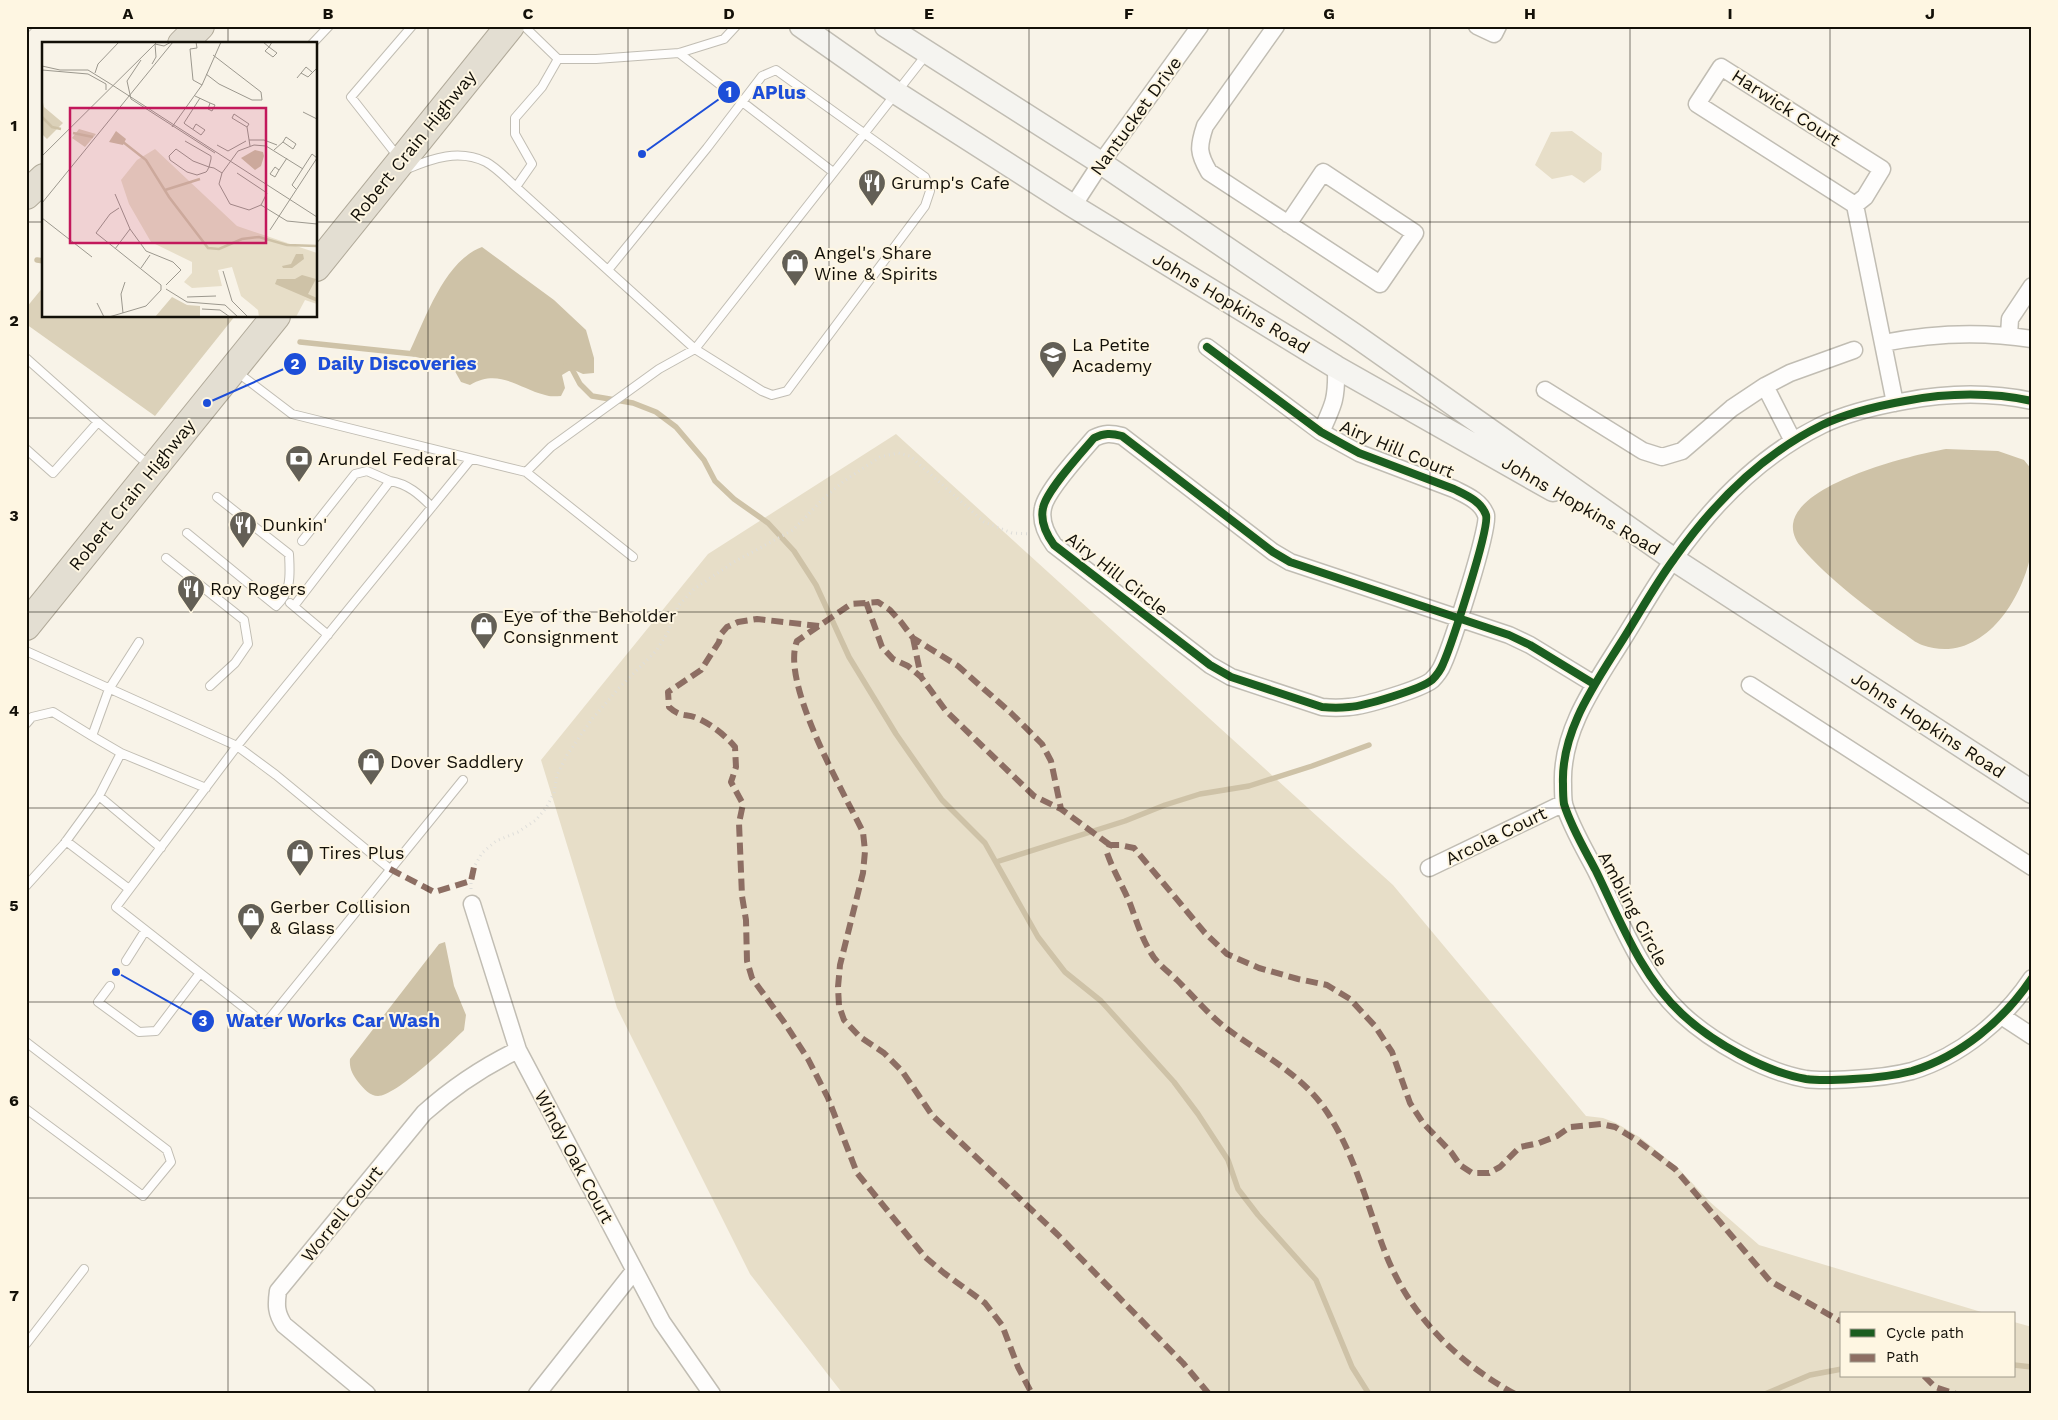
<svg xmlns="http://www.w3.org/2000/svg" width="2058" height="1420" viewBox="0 0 2058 1420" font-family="'Work Sans',sans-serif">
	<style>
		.green { fill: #e7dec8 }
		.forest { fill: #dbd1b9 }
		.water { fill: #cec2a7 }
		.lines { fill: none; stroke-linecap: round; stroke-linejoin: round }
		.stream { stroke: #cec2a7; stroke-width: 5.5 }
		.lane-casing { stroke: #c1bdb3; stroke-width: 10 }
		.street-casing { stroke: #c1bdb3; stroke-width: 19 }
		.secondary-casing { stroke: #c1bdb3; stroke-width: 25 }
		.highway-casing { stroke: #b1aa9a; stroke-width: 30 }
		.path { stroke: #dfdeda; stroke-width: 3; stroke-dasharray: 1 4; stroke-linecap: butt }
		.lane { stroke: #fefdfc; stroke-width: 8 }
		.street { stroke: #fefdfc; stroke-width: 16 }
		.secondary { stroke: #f5f4f0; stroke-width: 22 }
		.highway { stroke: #e3ded2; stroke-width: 28 }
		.quiet { stroke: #8d6e63; stroke-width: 6; stroke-dasharray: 12 6; stroke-linecap: butt }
		.cycleway-casing { stroke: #fef6e2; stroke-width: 11 }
		.cycleway { stroke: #1b5e20; stroke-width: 8 }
		.grid { fill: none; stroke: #131008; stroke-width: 1; stroke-opacity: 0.55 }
		.labels { text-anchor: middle; stroke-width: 4; stroke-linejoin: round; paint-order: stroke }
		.street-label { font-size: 18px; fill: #131008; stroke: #fef6e2 }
		.poi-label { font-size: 18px; fill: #131008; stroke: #fef6e2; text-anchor: start }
		.inset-river { fill: none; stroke: #cec2a7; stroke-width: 2.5 }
		.inset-road { fill: none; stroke: #9c988e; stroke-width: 1 }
		.view { fill: #c2185b; fill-opacity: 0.15; stroke: #c2185b; stroke-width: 2.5 }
		.inset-edge { fill: none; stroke: #131008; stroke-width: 2.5 }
		.leader { fill: none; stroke: #1d4ed8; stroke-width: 2 }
		.callout-dot { fill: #1d4ed8; stroke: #fef6e2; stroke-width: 2 }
		.mark-label { font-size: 15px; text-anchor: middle; font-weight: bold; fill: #fff }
		.callout-label { font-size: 19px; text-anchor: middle; font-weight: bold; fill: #1d4ed8; stroke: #fef6e2; stroke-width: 4; stroke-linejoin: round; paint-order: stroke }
		.neatline { fill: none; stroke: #131008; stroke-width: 2 }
		.grid-label { font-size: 16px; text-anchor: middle; font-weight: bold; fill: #131008 }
	</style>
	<rect width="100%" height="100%" fill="#f8f3e8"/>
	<path class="green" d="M1572,131l30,22 -1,17 -17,13 -12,-8 -20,4 -17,-14 16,-33z
		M896,434l497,451 193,231 17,2 13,5 25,15 37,30 32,34 49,43 229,69h-146v62h172v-54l18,5v67h-1189l-93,-120 -133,-266 -76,-248 167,-206z"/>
	<path class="forest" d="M44,286v30h191l-80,100 -129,-92v-16z"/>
	<path class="water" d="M482,247l72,53 32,30 8,28v15l-11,1 -11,-5 -10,6 3,13 -4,8c-5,0 -11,1 -16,-1 -27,-7 -46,-27 -75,-10l-9,-3 -9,-16 -44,-11c17,-35 36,-94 74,-108z
		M1946,449l52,2 26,9 8,10c0,19 0,38 0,57 0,8 1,18 -1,26 -9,49 -51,113 -109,92 -6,-2 -13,-8 -19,-12 -31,-21 -77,-56 -101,-85 -6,-6 -10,-15 -9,-24 5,-41 118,-69 153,-75z
		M445,942l9,44 12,29 -2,15c-14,14 -68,66 -86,66 -8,0 -14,-7 -19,-13 -6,-8 -10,-14 -9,-24l89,-115z"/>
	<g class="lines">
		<path class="stream" d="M37,260l7,1
			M300,342l114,12
			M565,366l7,3 8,15 12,12 41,7 23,9 20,15 28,33 11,21 19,18 34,24 26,28 22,34 33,72 47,77 46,66 43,43 53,94 27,35 36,29 73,81 24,32 30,46 10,29 20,26 58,65 36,87 17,27
			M996,862l129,-41 40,-16 35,-11 49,-8 63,-20 57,-21
			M2014,1365l18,2
			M1765,1394l45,-19 32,-6"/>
		<defs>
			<path id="lane" d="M26,28l2,-2
				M312,44l17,-18
				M679,53l154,119
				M558,59h38l83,-6 45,-14 12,-13
				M399,158l-48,-61 61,-71
				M407,169c26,-11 52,-20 79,-7 11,6 21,17 30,25l179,162 231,-294
				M516,187l16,-23 -17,-30v-16l27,-31 16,-28 -34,-33
				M26,358l72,64
				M237,372l55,42 234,58 107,85
				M26,449l27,24 45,-51 52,44
				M526,472l25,-25 108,-78 36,-20 67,42 10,4 15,-4 138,-185 5,-15 -5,-14 -149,-107 -14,6 -55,72 -99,122
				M187,533l89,73c16,-15 14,-32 13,-52l-72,-57
				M302,541l53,-67 12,-3 23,10
				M166,558l78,62 4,24 -13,19 -25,23
				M290,603l38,32
				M294,606l96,-125c18,3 29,13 42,26
				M26,651l211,95 39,29 114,94
				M26,724l6,-7 21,-5 39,24 17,-47 30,-47
				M92,736l29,17 85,35
				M463,780l-198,244 -149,-117 121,-161 234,-287
				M99,796l62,52
				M66,841l63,48
				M26,886l38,-42 35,-48 22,-43
				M126,961l19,-30
				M110,986l-12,16 41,30 17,-1 44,-58
				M26,1042l141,108 4,12 -28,34 -117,-87
				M26,1344l58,-75"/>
			<path id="street" d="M1276,26l-71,100c-7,21 -7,27 4,46l171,112 35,-51 -92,-61 -35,52
				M1477,26l17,8 4,-8
				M1855,205l10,-8 17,-28 -161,-102 -24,37 158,101 40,198
				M1073,206l28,-43 99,-137
				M2009,335l1,-16 22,-33
				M1883,343c50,-10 98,-12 149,-4
				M1207,347l114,85 38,21 95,36c12,6 27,12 32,26 4,13 -35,131 -43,149 -2,5 -7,12 -11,16 -11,9 -67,26 -83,27 -9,1 -17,1 -27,0l-91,-30 -21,-12 -156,-120c-8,-11 -14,-23 -11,-37 3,-17 38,-55 51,-70 10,-5 17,-5 28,-2l151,116 17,10 219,73 21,10 64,39
				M1765,386l28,55
				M1545,390l98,61 19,6 20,-6 50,-43 33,-22 25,-13 64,-23
				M2032,401c-42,-9 -85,-8 -127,0 -28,5 -58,12 -83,24 -61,30 -110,80 -148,134 -20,27 -36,57 -54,85 -27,43 -59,88 -57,140 0,7 0,14 1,20 7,23 21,46 32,67 24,49 45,105 86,143 30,28 83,58 124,65 14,2 32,1 47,0 19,-1 40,-3 59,-8 49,-15 92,-51 120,-93
				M1321,432c13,-28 16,-34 15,-65
				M1750,685l282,182
				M1429,868l135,-65
				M472,904l46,146 144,272 50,72
				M2003,1017l29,19
				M367,1394l-83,-69c-8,-12 -8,-20 -6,-34l146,-178c29,-26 59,-46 94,-63
				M537,1394l97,-123"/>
			<path id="secondary" d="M801,26l94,66 178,114 263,161 217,123
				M886,26l215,137 255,173 317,223 359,233"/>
			<path id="highway" d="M182,44l18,-18
				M26,195l18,-17
				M316,267l194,-241
				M26,626l250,-310"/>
		</defs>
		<use href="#lane" class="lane-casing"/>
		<use href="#street" class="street-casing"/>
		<use href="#secondary" class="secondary-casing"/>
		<use href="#highway" class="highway-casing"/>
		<path class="path" d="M471,889v-8l3,-14 8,-14 14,-12 22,-9 18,-12 10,-12 8,-15 3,-18 10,-20 25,-36 27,-31 37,-37 12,-19 10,-26 16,-17 40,-27 59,-32 30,-31 21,-18 36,-24 18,-4 12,3 74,66 28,11 18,1"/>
		<use href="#lane" class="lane"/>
		<use href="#street" class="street"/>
		<use href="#secondary" class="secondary"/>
		<use href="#highway" class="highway"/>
		<path class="quiet" d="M866,602l16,45 11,12 15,7 13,11 25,34 88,85 27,13
			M819,626l-62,-7 -19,3 -11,5 -6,7 -2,8 -18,28 -33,22 1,15c12,11 16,6 28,11 14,6 29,18 38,29l1,20 -5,15 12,22 -4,19 3,73 4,24 1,41 5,17 32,44 24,37 20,39 29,75 68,84 19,16 41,30 17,22 16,42 14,27
			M913,638l8,39
			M1110,845l-49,-36 -10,-48 -9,-17 -31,-31 -53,-47 -45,-28 -12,-16 -11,-12 -12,-8 -27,2 -54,37c-17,42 46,150 66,191l2,19 -2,22 -23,92 -2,22 1,19 5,14 16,17 24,16 18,18 30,44 126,120 125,128 26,31
			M390,869l44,23 37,-11 3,-14
			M1924,1376l11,11 21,7
			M1515,1394c-58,-32 -106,-79 -130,-142 -18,-47 -30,-97 -58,-140 -24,-37 -66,-58 -101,-84 -17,-13 -33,-32 -49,-48 -8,-8 -20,-16 -26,-27 -10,-16 -15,-34 -22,-52 -7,-16 -16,-31 -22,-48l3,-8h10l14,3 71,85 22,21 32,14 39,11 29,6 23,14 25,27 17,26 18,51 13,20 28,29 9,13 12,8h17l11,-6 20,-20 19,-4 18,-7 13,-9 31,-3 14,3 23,14 37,28 95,112 72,41"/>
		<defs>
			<path id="cycleway" d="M1207,347l114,85 38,21 95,36c12,6 27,12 32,26 4,13 -35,131 -43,149 -2,5 -7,12 -11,16 -11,9 -67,26 -83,27 -9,1 -17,1 -27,0l-91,-30 -21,-12 -156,-120c-8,-11 -14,-23 -11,-37 3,-17 38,-55 51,-70 10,-5 17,-5 28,-2l151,116 17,10 219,73 21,10 64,39
				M2032,401c-42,-9 -85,-8 -127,0 -28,5 -58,12 -83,24 -61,30 -110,80 -148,134 -20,27 -36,57 -54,85 -27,43 -59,88 -57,140 0,7 0,14 1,20 7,23 21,46 32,67 24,49 45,105 86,143 30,28 83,58 124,65 14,2 32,1 47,0 19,-1 40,-3 59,-8 49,-15 92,-51 120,-93"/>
		</defs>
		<use href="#cycleway" class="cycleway-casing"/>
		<use href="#cycleway" class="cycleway"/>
	</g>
	<path class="grid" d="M228,26v18M428,26v1368M628,26v1368M829,26v1368M1029,26v1368M1229,26v1368M1430,26v1368M1630,26v1368M1830,26v1368M26,222h18M316,222h1716M228,316v1078M26,418h2006M26,612h2006M26,808h2006M26,1002h2006M26,1198h2006"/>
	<defs>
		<symbol id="restaurant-pin" viewBox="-11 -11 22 30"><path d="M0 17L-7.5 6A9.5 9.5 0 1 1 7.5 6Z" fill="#635f56" stroke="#fef6e2"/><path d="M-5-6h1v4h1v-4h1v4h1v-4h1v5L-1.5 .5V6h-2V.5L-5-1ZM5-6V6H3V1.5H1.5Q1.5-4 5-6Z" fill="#fff"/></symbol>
		<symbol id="shop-pin" viewBox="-11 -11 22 30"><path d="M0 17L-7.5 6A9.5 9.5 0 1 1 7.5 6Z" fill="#635f56" stroke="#fef6e2"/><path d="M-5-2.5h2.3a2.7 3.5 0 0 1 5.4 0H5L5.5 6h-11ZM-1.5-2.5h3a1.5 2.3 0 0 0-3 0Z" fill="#fff"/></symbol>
		<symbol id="school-pin" viewBox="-11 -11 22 30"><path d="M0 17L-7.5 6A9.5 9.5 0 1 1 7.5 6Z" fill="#635f56" stroke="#fef6e2"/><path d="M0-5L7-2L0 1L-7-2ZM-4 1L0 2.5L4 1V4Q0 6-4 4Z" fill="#fff"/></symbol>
		<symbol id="bank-pin" viewBox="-11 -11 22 30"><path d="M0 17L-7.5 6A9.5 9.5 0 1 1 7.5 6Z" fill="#635f56" stroke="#fef6e2"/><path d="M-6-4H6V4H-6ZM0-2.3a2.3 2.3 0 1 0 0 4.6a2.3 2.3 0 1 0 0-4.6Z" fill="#fff"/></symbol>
	</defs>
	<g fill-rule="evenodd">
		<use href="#restaurant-pin" x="856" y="167" width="32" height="43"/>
		<use href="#shop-pin" x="779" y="247" width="32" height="43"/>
		<use href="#school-pin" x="1037" y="339" width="32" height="43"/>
		<use href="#bank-pin" x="283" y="443" width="32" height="43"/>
		<use href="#restaurant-pin" x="227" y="509" width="32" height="43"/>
		<use href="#restaurant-pin" x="175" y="573" width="32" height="43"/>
		<use href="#shop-pin" x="468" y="610" width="32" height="43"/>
		<use href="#shop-pin" x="355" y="746" width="32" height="43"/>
		<use href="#shop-pin" x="284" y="837" width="32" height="43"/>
		<use href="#shop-pin" x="235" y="901" width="32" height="43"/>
	</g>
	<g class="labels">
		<g class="street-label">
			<text transform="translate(1786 108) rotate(33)" y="6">Harwick Court</text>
			<text transform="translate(1136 116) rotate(-54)" y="6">Nantucket Drive</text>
			<text transform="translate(413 146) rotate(-51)" y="6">Robert Crain Highway</text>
			<text transform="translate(1231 303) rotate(31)" y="6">Johns Hopkins Road</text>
			<text transform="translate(1397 449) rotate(23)" y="6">Airy Hill Court</text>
			<text transform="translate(132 495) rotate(-51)" y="6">Robert Crain Highway</text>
			<text transform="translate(1581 506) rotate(30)" y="6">Johns Hopkins Road</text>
			<text transform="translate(1117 574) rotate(38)" y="6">Airy Hill Circle</text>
			<text transform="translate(1928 725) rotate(33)" y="6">Johns Hopkins Road</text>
			<text transform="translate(1496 836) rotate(-26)" y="6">Arcola Court</text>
			<text transform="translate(1633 909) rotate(62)" y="6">Ambling Circle</text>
			<text transform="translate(574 1157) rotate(62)" y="6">Windy Oak Court</text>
			<text transform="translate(342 1214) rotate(-51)" y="6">Worrell Court</text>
		</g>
		<g class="poi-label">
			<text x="891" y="189">Grump's Cafe</text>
			<text x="814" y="259">Angel's Share<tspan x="814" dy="21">Wine &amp; Spirits</tspan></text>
			<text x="1072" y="351">La Petite<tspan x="1072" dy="21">Academy</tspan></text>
			<text x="318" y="465">Arundel Federal</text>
			<text x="262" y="531">Dunkin'</text>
			<text x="210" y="595">Roy Rogers</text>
			<text x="503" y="622">Eye of the Beholder<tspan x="503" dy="21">Consignment</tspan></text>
			<text x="390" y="768">Dover Saddlery</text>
			<text x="319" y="859">Tires Plus</text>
			<text x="270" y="913">Gerber Collision<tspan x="270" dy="21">&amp; Glass</tspan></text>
		</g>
	</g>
	<g transform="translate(42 42)">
		<rect width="275" height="275" fill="#f8f3e8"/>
		<path d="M113,107l82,77 80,27v51l-12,-4 -9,17h-37l-1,-7 -17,-14 -9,-29 -14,3 4,16 -30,2 -8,-6 8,-9v-11l-41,-20 -22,-38 -8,-24 16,-20z" fill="#e7dec8"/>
		<path d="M0,56l2,9 19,16 -16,16 -5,-5zM37,87l17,5 -11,13 -13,-9zM130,255l15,8 13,1v11h-45z" fill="#dbd1b9"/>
		<path d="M74,89l10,8 -3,6 -14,-3zM213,108l8,2 1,4 -3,10 -6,4 -14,-12zM254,212h7l1,5 -12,9h-9l-1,-2 9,-2zM260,233l14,4 -8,15 9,4v4l-42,-18 2,-5h18z" fill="#cec2a7"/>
		<path class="inset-river" d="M0,75l10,10 9,2M31,91l20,4M81,100l23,18 23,37 39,51 11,1 23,-10 17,-2 28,8 30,1M123,148l35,-11"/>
		<path class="inset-road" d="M154,0l1,6 -7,1 3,31 9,5M221,0l6,5 8,6 -4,4 -8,-6 4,-4 3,-5M113,2l9,2 7,-4M99,18l-14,21 4,18 84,54M110,22l4,-7 -1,-13M0,24l18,4h28l21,13M0,28l46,4 18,10v6M53,31l3,-9 21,-22M259,31l7,4 9,-9M164,32l13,10 33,16h10l-1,-8 -48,-37M255,36l9,-11 6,5M67,41l208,134M153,54l15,7 5,2 -3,6 -4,-2 2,-6M261,70l14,7M130,85l30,-42 19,-43M205,85l2,-3 -15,-10 -2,4 15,9 3,19M151,87l3,-5 9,6 -4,5 -16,-11 -1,-1 16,-25M207,98h15l13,5M143,99l26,15v3l-2,8 -2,4 -1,1 -9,3 -10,-3 -17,-12 -1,-4 7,-7 17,12 16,6 5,1 8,5M175,103l11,6 18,-10M232,108l9,-8 10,7 3,-5 -10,-7 -3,5M0,114l115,-114M237,128l-4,-3 -5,7 5,3 4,-7 8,-12M195,131l30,20 -6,12 -12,5 -19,-6 -11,-20 3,-11 16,-22 16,-6 12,1 37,23M254,147l-4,-4 20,-31 5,4M73,152l15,35 16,22 27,11 8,8 -15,15M0,161l131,-161M219,163l26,16 30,3M77,166l-9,6 -14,19 65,52M0,176l50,39M228,188l47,-72M73,207l15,-20M99,226l9,-13M181,229l9,30 16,16M124,247l21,13 38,3 13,12M145,255l29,-1M55,261l7,14M160,267l18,1 10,7M81,271l-2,-19 4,-12M67,275l37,-11 15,-16v-5"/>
		<path class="view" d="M28,66h196v135h-196z"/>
		<rect width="275" height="275" class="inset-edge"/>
	</g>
	<path class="leader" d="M642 154L729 92M207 403L295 364M116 972L203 1021"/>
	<g class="callout-dot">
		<circle cx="642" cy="154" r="5"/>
		<circle cx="207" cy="403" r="5"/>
		<circle cx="116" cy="972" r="5"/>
		<circle cx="729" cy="92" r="12"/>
		<circle cx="295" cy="364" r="12"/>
		<circle cx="203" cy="1021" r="12"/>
	</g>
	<g class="mark-label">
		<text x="729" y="97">1</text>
		<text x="295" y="369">2</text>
		<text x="203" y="1026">3</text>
	</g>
	<g class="callout-label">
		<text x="779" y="99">APlus</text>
		<text x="397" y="370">Daily Discoveries</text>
		<text x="333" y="1027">Water Works Car Wash</text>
	</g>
	<rect width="2058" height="1420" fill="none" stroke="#fef6e2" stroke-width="55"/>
	<rect x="1840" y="1312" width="175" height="65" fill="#fef6e2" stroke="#a09a8b"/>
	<rect x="1850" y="1329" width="25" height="8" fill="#1b5e20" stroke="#a09a8b"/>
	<text x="1886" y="1338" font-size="15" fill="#131008">Cycle path</text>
	<rect x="1850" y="1354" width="25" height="8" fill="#8d6e63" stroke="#a09a8b"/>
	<text x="1886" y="1362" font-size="15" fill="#131008">Path</text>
	<rect x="28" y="28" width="2002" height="1364" class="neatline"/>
	<g class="grid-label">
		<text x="128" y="19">A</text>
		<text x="328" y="19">B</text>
		<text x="528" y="19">C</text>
		<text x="729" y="19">D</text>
		<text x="929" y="19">E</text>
		<text x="1129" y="19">F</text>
		<text x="1329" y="19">G</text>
		<text x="1530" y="19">H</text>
		<text x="1730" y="19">I</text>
		<text x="1930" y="19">J</text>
		<text x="14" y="131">1</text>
		<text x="14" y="326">2</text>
		<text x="14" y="521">3</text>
		<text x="14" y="716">4</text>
		<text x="14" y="911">5</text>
		<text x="14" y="1106">6</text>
		<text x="14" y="1301">7</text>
	</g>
</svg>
